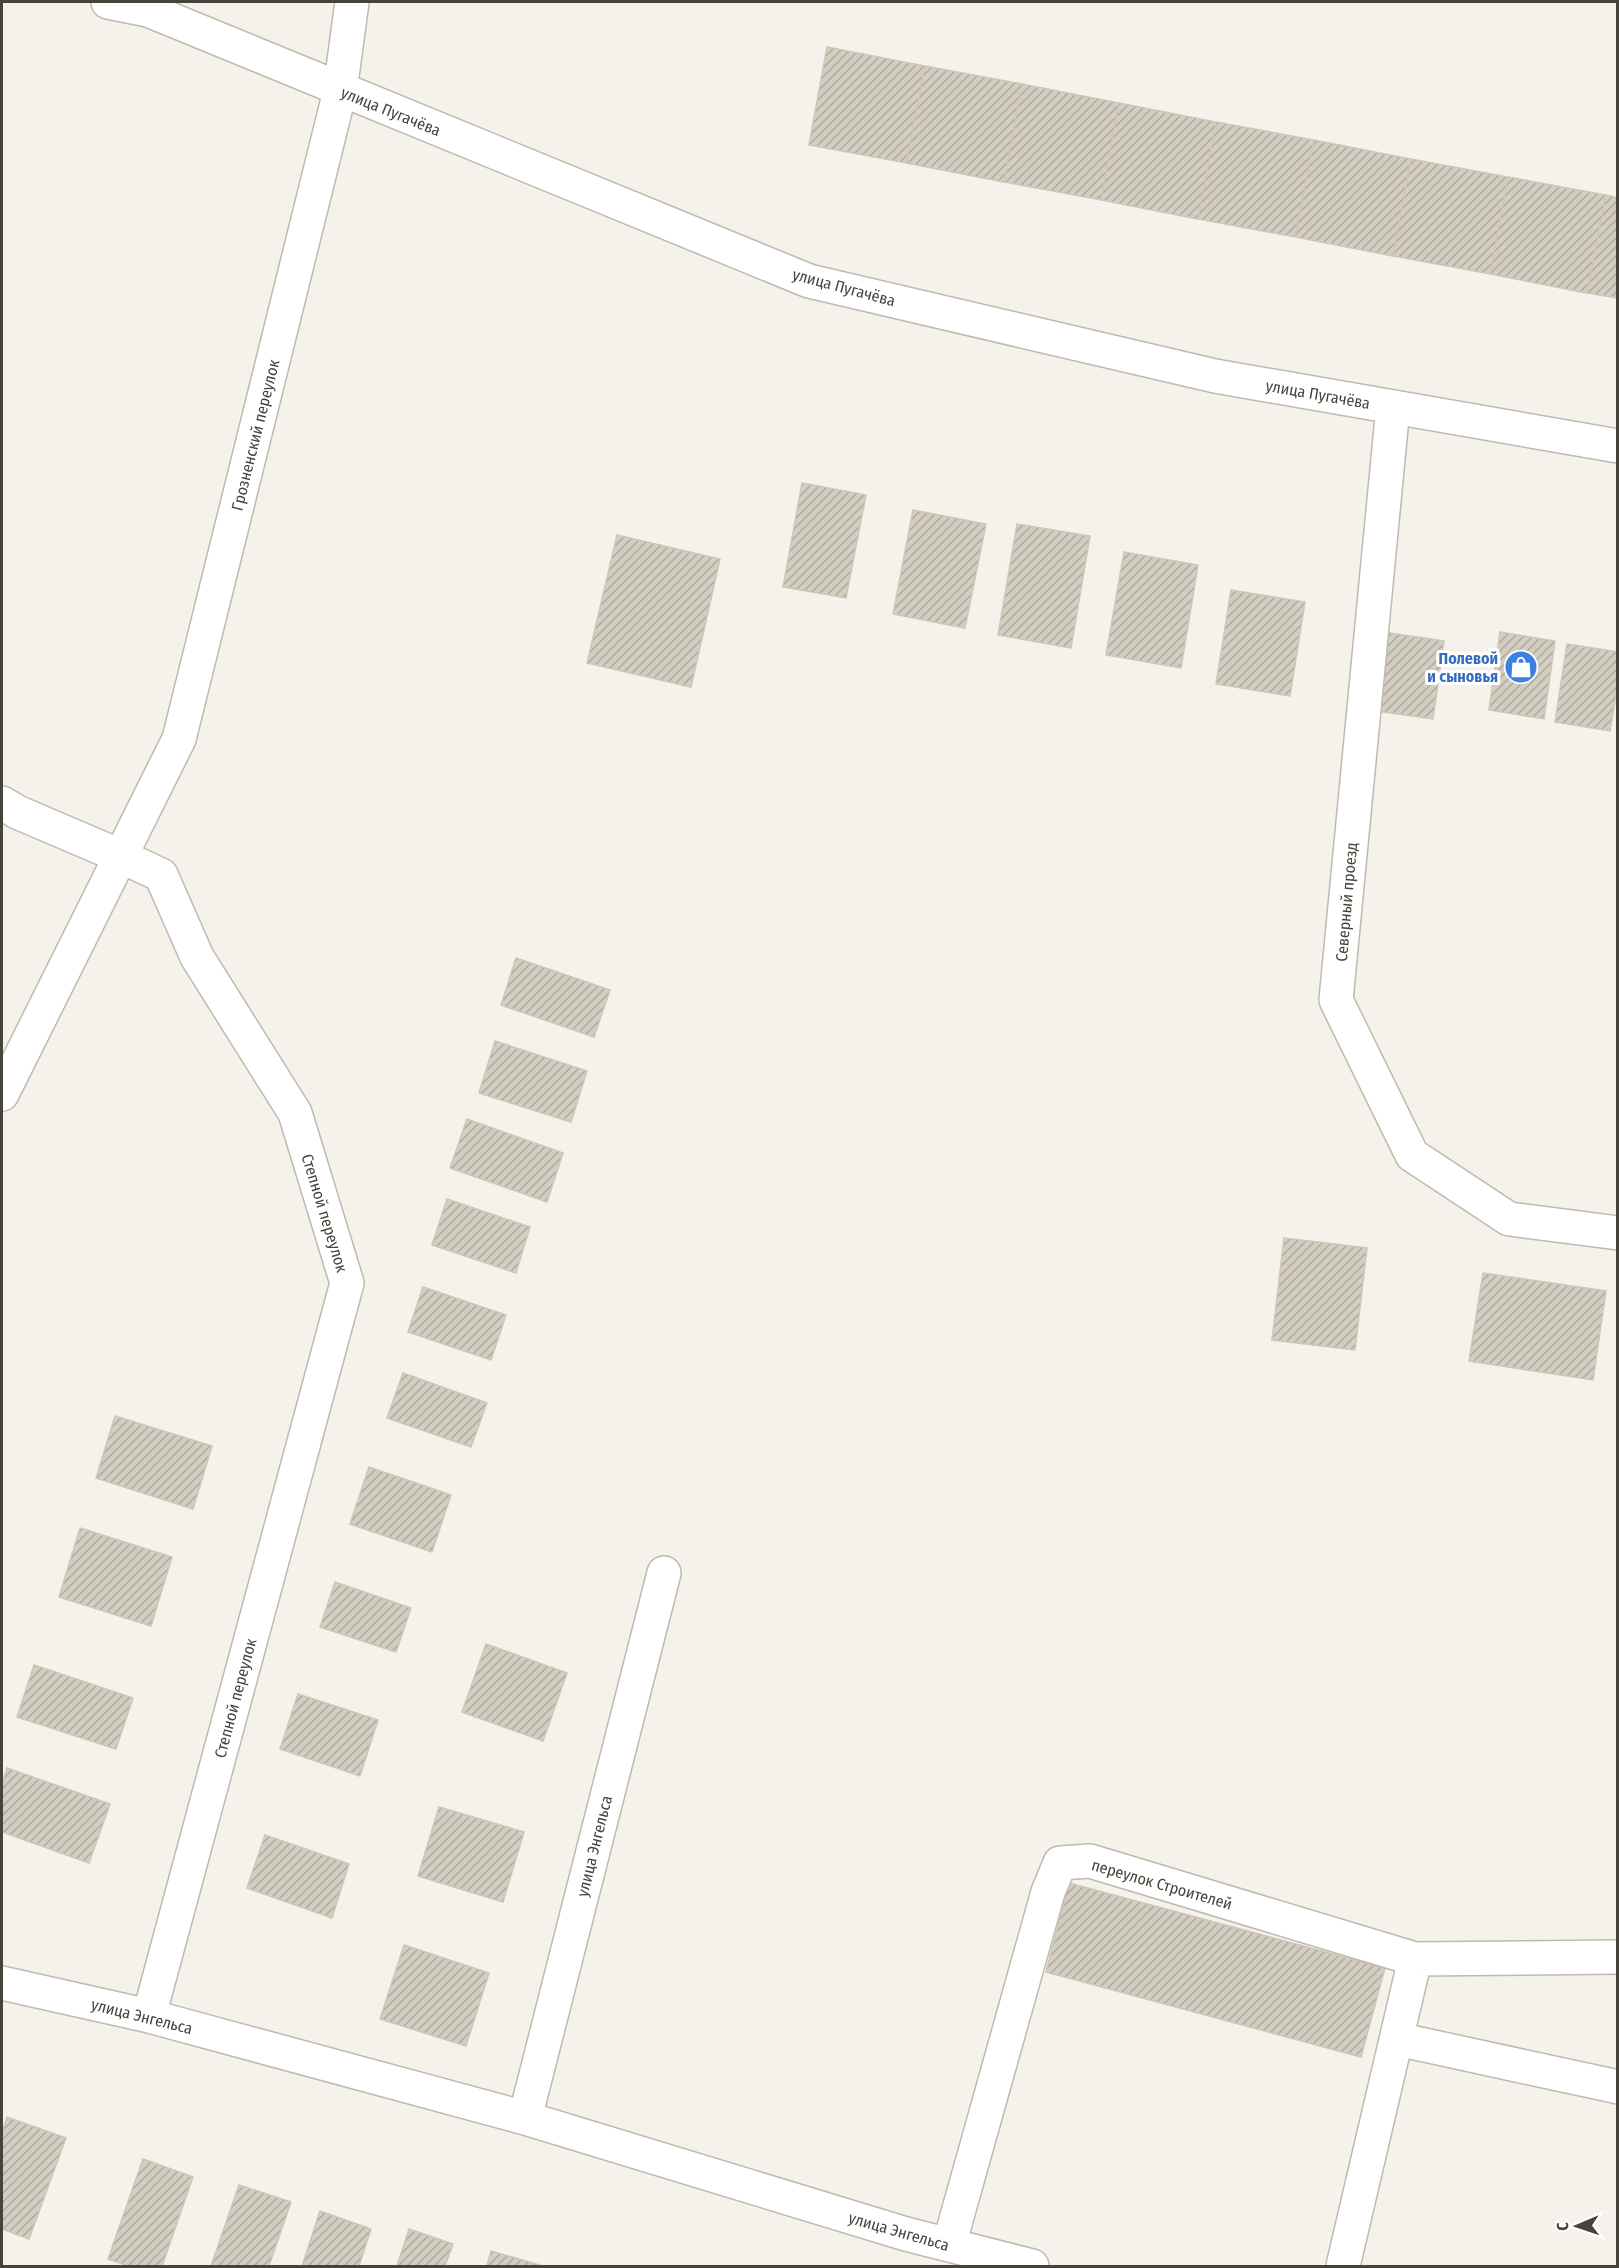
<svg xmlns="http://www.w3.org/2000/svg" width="1619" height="2268" viewBox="0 0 1619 2268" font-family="'Fira Sans Condensed',sans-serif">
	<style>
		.building { fill: url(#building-hatch); stroke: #cec6b6; stroke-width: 1.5 }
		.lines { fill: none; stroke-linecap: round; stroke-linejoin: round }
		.minor-casing { stroke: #bebaaf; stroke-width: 36 }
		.minor { stroke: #fff; stroke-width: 33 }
		.labels { text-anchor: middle; stroke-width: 6; stroke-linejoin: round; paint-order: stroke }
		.street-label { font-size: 16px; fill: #47433a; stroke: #fff }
		.shop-label { font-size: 16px; font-weight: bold; fill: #366cbe; stroke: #fff; text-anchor: end }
	</style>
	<defs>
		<pattern id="building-hatch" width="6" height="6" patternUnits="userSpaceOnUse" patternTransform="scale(1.5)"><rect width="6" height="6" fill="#d4cec2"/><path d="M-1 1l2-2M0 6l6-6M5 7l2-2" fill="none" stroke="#aea99f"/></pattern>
	</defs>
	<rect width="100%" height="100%" fill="#f4f2eb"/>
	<path class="building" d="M827,47l98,19 -19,97 -97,-18z
		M925,66l97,18 -18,98 -98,-19z
		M1022,84l97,19 -18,97 -97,-18z
		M1119,103l97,19 -18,97 -97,-19z
		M1216,122l98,18 -19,97 -97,-18z
		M1314,140l97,19 -18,97 -98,-19z
		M1411,159l97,18 -18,97 -97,-18z
		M1508,177l98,18 -19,98 -97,-19z
		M1606,195l12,3v100l-31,-5z
		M802,483l64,12 -20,103 -63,-11z
		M913,510l73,14 -21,104 -72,-14z
		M1017,524l73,12 -19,112 -73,-13z
		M617,535l103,24 -29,128 -104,-24z
		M1124,552l74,13 -17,103 -75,-13z
		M1231,590l74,12 -15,94 -74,-12z
		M1500,632l55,9 -11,78 -55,-9z
		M1389,633l55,8 -11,78 -56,-8z
		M1567,644l51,8v31l-8,48 -55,-9z
		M516,958l94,32 -16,47 -93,-32z
		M495,1041l92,30 -16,51 -92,-29z
		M467,1119l96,34 -16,49 -97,-34z
		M447,1199l83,28 -14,46 -84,-28z
		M1284,1238l83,10 -12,102 -83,-10z
		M1483,1273l123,18 -13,89 -124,-19z
		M423,1287l83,28 -15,45 -83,-28z
		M403,1373l84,30 -16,44 -84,-29z
		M115,1416l97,30 -19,63 -97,-31z
		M369,1467l82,28 -19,57 -82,-28z
		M80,1528l92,29 -21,69 -92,-29z
		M335,1582l76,26 -15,44 -76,-25z
		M486,1644l81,29 -24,68 -81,-29z
		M34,1665l99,33 -17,51 -99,-32z
		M298,1694l80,26 -18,56 -80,-27z
		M7,1768l103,36 -21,59 -87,-31v-48z
		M439,1807l85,25 -21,70 -85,-26z
		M265,1835l84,29 -17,54 -85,-30z
		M1069,1883l316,85 -24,89 -315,-85z
		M404,1945l85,28 -23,73 -86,-27z
		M7,2117l59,21 -37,101 -27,-10v-96z
		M143,2159l50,18 -31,89h-34l-20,-7z
		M239,2185l52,17 -22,64h-58z
		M320,2211l51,18 -12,37h-57z
		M409,2229l44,15 -8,22h-48z
		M491,2251l52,15h-56z"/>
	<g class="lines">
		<defs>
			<path id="minor" d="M108,2l40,8 661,271 406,95 403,70
				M1393,407l-57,593 76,155 97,64 109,14
				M2,803l15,9 103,44 41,19 36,82 98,156 52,170 -198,733
				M2,1094l177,-355 161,-648 12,-89
				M2,1983l147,33 376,102 381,116 126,32
				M1397,2039l221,48
				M525,2118l139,-545
				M949,2245l99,-353 12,-29 30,-2 325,98 203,-2
				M1343,2266l72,-307"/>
		</defs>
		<use href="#minor" class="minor-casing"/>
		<use href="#minor" class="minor"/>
	</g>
	<defs>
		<symbol id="shop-disc" viewBox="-11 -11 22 22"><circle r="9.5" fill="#3f7fe0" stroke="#fff"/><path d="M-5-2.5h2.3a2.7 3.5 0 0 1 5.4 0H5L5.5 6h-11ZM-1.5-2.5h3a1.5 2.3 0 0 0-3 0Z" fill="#fff"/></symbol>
	</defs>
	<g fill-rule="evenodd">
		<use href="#shop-disc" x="1502" y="648" width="38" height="38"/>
	</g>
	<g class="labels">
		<g class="street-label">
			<text transform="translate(391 111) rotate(22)" y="6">улица Пугачёва</text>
			<text transform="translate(844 287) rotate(15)" y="6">улица Пугачёва</text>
			<text transform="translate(1318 394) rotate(10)" y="6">улица Пугачёва</text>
			<text transform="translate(255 435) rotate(-76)" y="6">Грозненский переулок</text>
			<text transform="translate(1346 902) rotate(-85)" y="6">Северный проезд</text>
			<text transform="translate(325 1213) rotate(73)" y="6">Степной переулок</text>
			<text transform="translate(235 1698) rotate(-75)" y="6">Степной переулок</text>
			<text transform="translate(594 1846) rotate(-76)" y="6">улица Энгельса</text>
			<text transform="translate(1162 1884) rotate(16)" y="6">переулок Строителей</text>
			<text transform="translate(142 2016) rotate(14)" y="6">улица Энгельса</text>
			<text transform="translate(899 2231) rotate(16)" y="6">улица Энгельса</text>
		</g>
		<g class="shop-label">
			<text x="1498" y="664">Полевой<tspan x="1498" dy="18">и сыновья</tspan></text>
		</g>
	</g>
	<rect width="1619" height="2268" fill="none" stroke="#47433a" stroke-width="6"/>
	<g transform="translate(1577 2226) rotate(268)" stroke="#ffffff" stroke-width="4.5" paint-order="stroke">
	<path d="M0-4.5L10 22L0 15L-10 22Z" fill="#47433a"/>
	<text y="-9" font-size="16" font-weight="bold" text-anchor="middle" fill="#47433a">С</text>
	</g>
</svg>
